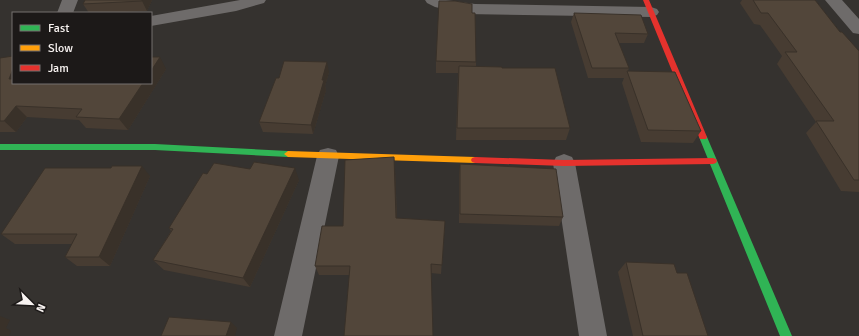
<svg xmlns="http://www.w3.org/2000/svg" width="859" height="336" viewBox="0 0 859 336" font-family="Signika,sans-serif">
	<style>
		.lines { fill: none; stroke-linecap: round; stroke-linejoin: round }
		.street { fill: #6e6b6a; fill-rule: evenodd }
		.fast { fill: #30b455; fill-rule: evenodd }
		.slow { fill: #ff9f0a; fill-rule: evenodd }
		.jam { fill: #e5322d; fill-rule: evenodd }
		.wall { fill: #473c32 }
		.shaded-wall { fill: #393129 }
		.building { fill: #52463a; stroke: #393129 }
	</style>
	<rect width="100%" height="100%" fill="#35322f"/>
	<g class="lines">
		<path class="street" d="M62,0h16l-5,13h-16z
			M240,0h26l-2,3 -28,8 -85,15v-10z
			M425,0h21l29,4 176,3 6,2 2,3 -2,3 -6,2 -185,-3 -31,-7 -8,-4z
			M825,0h17l17,19v15l-6,-1z
			M328,148l8,2 3,6 -37,180h-28l43,-180 3,-6z
			M564,154l8,3 3,6 32,173h-28l-26,-173 3,-6z"/>
		<path class="fast" d="M703,134l4,3 85,199h-12l-81,-199z
			M0,144h155l133,7 4,3 -4,3 -133,-7h-155z"/>
		<path class="slow" d="M288,151l187,6 3,1 1,2 -1,2 -3,1 -187,-6 -4,-3z"/>
		<path class="jam" d="M643,0h6l58,137 -1,2h-6l-1,-2z
			M475,157l89,3 149,-2 3,1 1,2 -1,2 -3,1 -149,2 -89,-3 -3,-1 -1,-2 1,-2z"/>
	</g>
	<path class="wall" d="M152,0l-5,11 -44,2h-14l-6,-9z
		M742,0h73l25,32 19,19v141l-18,-1 -35,-58 10,-11 -39,-58 5,-8 -22,-31 -6,-1 -14,-21z
		M574,13l74,21 -4,9h-25l10,25 -1,3 73,60 -8,12 -52,-1 -19,-59 2,-5h-36l-17,-56z
		M0,58l13,25 153,-14 -38,61 -42,-2 -7,-8 -52,-3 -11,15h-16z
		M436,61l40,1v4l26,2 68,60 -4,12h-110l2,-67h-22z
		M329,72l-4,14 1,4 -13,44 -50,-2 -4,-10z
		M460,164l103,53 -4,9 -100,-3v-49z
		M395,168l2,50 48,3 -4,53 -10,-1 -81,2h-31l-4,-9z
		M207,174l92,6 -49,107 -86,-17 -11,-10 18,-29 -2,-3z
		M150,176l-40,90h-33l-12,-9 7,-13h-57l-14,-10z
		M626,262l51,11 31,63h-75l-15,-64z"/>
	<path class="shaded-wall" d="M142,0h10l-5,11 -5,-10z
		M160,57l6,12 -38,61 -9,-11 24,-36h8v-12z
		M327,62l2,10 -4,14 1,4 -13,44 -2,-9z
		M13,69v14l-4,-4z
		M16,106l11,11 -11,15 -12,-11z
		M394,157l1,11 2,60 -1,-10z
		M142,166l8,10 -40,90 -11,-9z
		M295,168l4,12 -49,107 -7,-9z
		M0,316l10,4 -4,8 5,3 -2,5h-9z
		M231,322l6,6 -2,8h-9z"/>
	<path class="building" d="M85,0h57v1l-59,3z
		M753,0h62l25,32h2l17,19v129h-5l-38,-59h18l-49,-69h12l-29,-39h-7z
		M439,1h16l17,3v9h3l1,49 -40,-1z
		M574,13l67,2 7,19 -33,-1 14,35h-37z
		M13,56v13l-4,10h4v4h130l-24,36 -43,-2 6,-8 -66,-3 -12,15h-4v-63z
		M151,57h9l-9,14z
		M284,61l43,1 -5,18h2l-13,45 -52,-3 17,-44h3z
		M459,66l43,1v1h53l15,60h-113z
		M627,71l48,1 26,59 -53,-1z
		M394,157l2,61 49,3 -3,44 -11,-1 2,72h-89l6,-70h-35l7,-40h21l2,-66z
		M254,162l41,6 -52,110 -90,-18 20,-31 -4,-1 34,-55 4,1 7,-11 36,6z
		M460,164l96,5 7,48 -103,-3z
		M112,166h30l-43,91h-34l12,-23h-76l44,-66h66z
		M626,262l48,2 3,9h10l21,63h-65z
		M169,317l62,5 -5,14h-65z"/>
	<rect x="12" y="12" width="140" height="72" fill="#1c1918" stroke="#74706f"/>
	<rect x="20" y="25" width="20" height="6" fill="#30b455" stroke="#74706f"/>
	<text x="48" y="32" font-size="12" fill="#f8f3f1">Fast</text>
	<rect x="20" y="45" width="20" height="6" fill="#ff9f0a" stroke="#74706f"/>
	<text x="48" y="52" font-size="12" fill="#f8f3f1">Slow</text>
	<rect x="20" y="65" width="20" height="6" fill="#e5322d" stroke="#74706f"/>
	<text x="48" y="72" font-size="12" fill="#f8f3f1">Jam</text>
	<g transform="translate(32 304) rotate(114)" stroke="#1c1918" stroke-width="3" paint-order="stroke">
	<path d="M0-3L7 15L0 10L-7 15Z" fill="#f8f3f1"/>
	<text y="-6" font-size="11" font-weight="bold" text-anchor="middle" fill="#f8f3f1">N</text>
	</g>
</svg>
